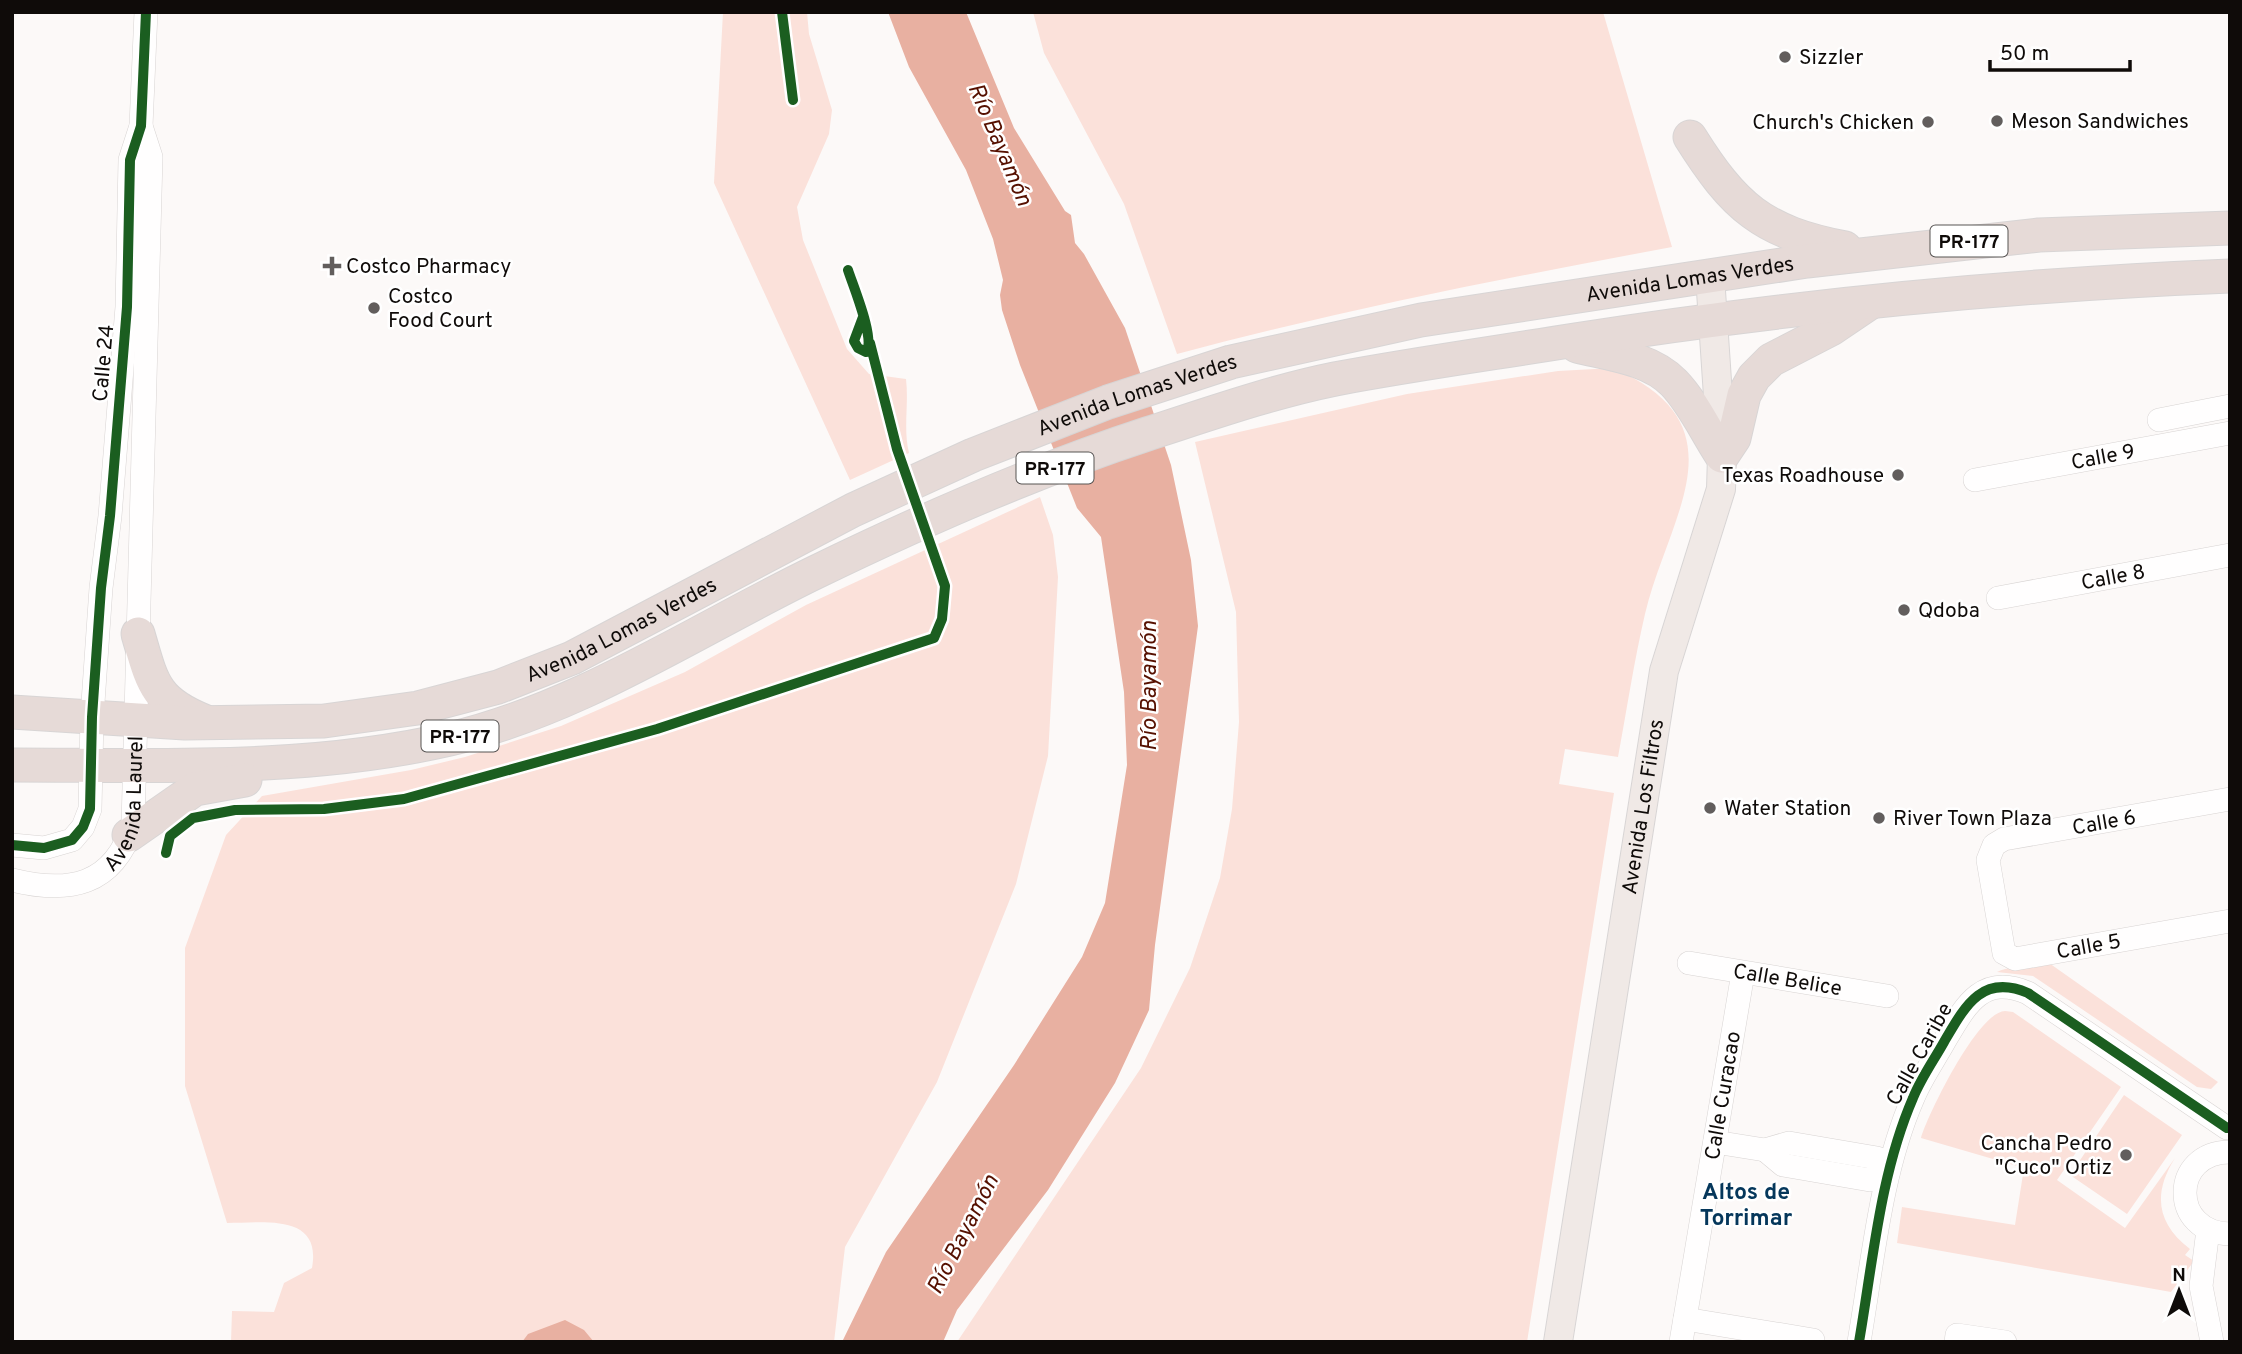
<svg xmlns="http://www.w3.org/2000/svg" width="2242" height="1354" viewBox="0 0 2242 1354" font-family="Overpass,sans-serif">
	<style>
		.green { fill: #fbe1da }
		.water { fill: #e8b0a1 }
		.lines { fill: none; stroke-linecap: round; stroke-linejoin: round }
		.minor-casing { stroke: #d8d4d3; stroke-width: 24 }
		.major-casing { stroke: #d8d5d5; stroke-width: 30 }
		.highway-casing { stroke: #d8d5d5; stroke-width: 35 }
		.minor { stroke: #fffefe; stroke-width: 23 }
		.major { stroke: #f0e9e6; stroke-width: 28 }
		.highway { stroke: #e6dad7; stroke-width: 33 }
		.cycleway-casing { stroke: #fff; stroke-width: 15 }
		.cycleway { stroke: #1b5e20; stroke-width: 10 }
		.poi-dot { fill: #625e5d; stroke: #fff; stroke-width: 2.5 }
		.labels { text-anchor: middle; stroke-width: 5; stroke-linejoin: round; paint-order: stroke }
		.shield { fill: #fff; stroke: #575453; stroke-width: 2 }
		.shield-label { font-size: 19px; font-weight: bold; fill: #0f0b09 }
		.poi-label { font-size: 21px; fill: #0f0b09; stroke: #fff; text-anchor: start }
		.street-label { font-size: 21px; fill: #0f0b09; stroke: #fff }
		.water-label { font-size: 23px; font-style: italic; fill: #561000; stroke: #fff }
		.neighbourhood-label { font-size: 23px; font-weight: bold; fill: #05375b; stroke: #fff }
	</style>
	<rect width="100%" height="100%" fill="#fcf9f8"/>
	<path class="green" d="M723,12h84l2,22 23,76 -3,24 -32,73 6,33 44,109 22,25 37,5c3,25 -3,50 3,74l-59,27 -136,-297z
		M1033,12h570l69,235c-166,31 -331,63 -495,107l-53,-150 -80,-151z
		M1613,368c133,58 55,148 32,246 -11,47 -18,95 -27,143l-53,-8 -6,35 55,9 -87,549h-570l184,-274 49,-100 30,-90 12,-69 7,-87 -3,-110 -41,-170 212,-48 151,-23z
		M1040,497l13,38 5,42 -10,179 -32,128 -79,198 -92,165 -11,95h-603l1,-31 42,1 10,-29 28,-15c10,-55 -48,-45 -85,-45l-42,-137v-138l41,-113 36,-39 149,-26 54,-13 96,-31 124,-54 121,-67z
		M2049,963l169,119 -7,7 -14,-2 -164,-111 -36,-4c14,-7 32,-3 52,-9z
		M2005,1011l8,1 108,75 -64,93 68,48 50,-70c-22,35 -19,65 15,91l-5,6 9,6 -23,31 -274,-49 5,-36 113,18 9,-57 -103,-30c8,-26 57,-126 84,-127z
		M2124,1095l58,40 -55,79 -57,-39z"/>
	<path class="water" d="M888,12h78l48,116 51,83 6,4 4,28 9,11 41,74 46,137 20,95 7,66 -43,319 -6,65 -34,73 -67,107 -91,120 -14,32h-101l44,-90 128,-187 68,-108 23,-54 22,-138 -3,-73 -23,-155 -24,-29 -57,-143 -18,-55 -2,-15 3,-15 -10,-41 -27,-69 -57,-103z
		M565,1320l19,10 10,12h-72l6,-8z"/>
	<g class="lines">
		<defs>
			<g id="minor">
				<path d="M2159,420l71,-14"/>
				<path id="s1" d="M1975,480l255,-47"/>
				<path id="s2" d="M1998,598l232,-43"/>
				<path id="s3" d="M2230,799l-226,40 -10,6 -6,15 16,93 11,6 215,-38"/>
				<path d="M12,845l32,3 28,-8 11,-13 7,-18 2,-92 9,-129 9,-72 17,-209 3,-147 11,-34 5,-114"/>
				<path id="s4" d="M12,880c57,14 101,6 121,-55l18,-668 -10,-31"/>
				<path id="s5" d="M1689,963l198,33"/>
				<path d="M1715,1142l50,8 24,-7 76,13 12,2 3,14"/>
				<path d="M1765,1150l18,15 87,15 10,-8 8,1"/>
				<path d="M2230,1152c-60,0 -60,81 0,82"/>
				<path d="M2208,1230l-7,56 11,56"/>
				<path d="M1685,1319l128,21"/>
				<path id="s6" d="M1681,1342l62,-369"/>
				<path d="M1859,1342c14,-81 21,-168 54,-244 8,-20 21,-38 31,-56 21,-36 38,-69 84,-49l199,135"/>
				<path d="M1956,1342l1,-7 48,7"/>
			</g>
			<g id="major">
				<path id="s7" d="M1558,1342l106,-671 57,-182 1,-33 -12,-180"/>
			</g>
			<g id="highway">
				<path d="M1690,137c44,70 72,95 155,111"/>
				<path d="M1577,346c32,8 73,12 97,37 20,21 32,49 48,73l12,-18 10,-43 10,-18 17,-17 60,-31 37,-25"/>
				<path d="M138,634c14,48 16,67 66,87"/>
				<path id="s8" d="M12,712l173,11 139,-2 94,-13 80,-21 74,-29 281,-148 120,-55 135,-53 123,-40 190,-42 386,-59 232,-26 191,-7"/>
				<path d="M12,765c145,0 295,7 438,-26 131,-31 246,-109 366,-167 107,-52 218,-101 331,-138 62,-20 124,-42 188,-55 80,-15 160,-26 240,-39 217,-34 435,-55 655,-64"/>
				<path d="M129,835l66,-46 50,-9"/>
			</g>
		</defs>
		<use href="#minor" class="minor-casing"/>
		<use href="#major" class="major-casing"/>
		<use href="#highway" class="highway-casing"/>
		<use href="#minor" class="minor"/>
		<use href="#major" class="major"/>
		<use href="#highway" class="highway"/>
		<defs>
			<path id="cycleway" d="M782,12l11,88
				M848,270c5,16 28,70 18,82l-8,-4 -4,-7 9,-24
				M12,845l32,3 28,-8 11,-13 7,-18 2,-92 9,-129 9,-72 17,-209 3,-147 11,-34 5,-114
				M166,853l4,-17 23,-18 42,-8 89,-1 80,-10 253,-70 277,-91 8,-19 3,-33 -48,-137 -27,-106
				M1859,1342c14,-81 21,-168 54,-244 8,-20 21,-38 31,-56 21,-36 38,-69 84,-49l199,135"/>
		</defs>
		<use href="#cycleway" class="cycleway-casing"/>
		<use href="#cycleway" class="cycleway"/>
	</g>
	<g class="poi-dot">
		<circle cx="1785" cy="57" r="7"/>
		<circle cx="1997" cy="121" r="7"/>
		<circle cx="1928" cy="122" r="7"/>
		<path d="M328.5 255.5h7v7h7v7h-7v7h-7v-7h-7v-7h7z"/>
		<circle cx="374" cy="308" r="7"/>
		<circle cx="1898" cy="475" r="7"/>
		<circle cx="1904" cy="610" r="7"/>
		<circle cx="1710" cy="808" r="7"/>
		<circle cx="1879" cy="818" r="7"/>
		<circle cx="2126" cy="1155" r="7"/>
	</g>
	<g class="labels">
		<g class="shield">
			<rect x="1930.5" y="225.5" width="77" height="31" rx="5"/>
			<rect x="1016.5" y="452.5" width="77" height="31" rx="5"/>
			<rect x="421.5" y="720.5" width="77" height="31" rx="5"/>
		</g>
		<g class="shield-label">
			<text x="1969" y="248">PR-177</text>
			<text x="1055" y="475">PR-177</text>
			<text x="460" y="743">PR-177</text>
		</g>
		<g class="poi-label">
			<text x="1799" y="64">Sizzler</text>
			<text x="2011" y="128">Meson Sandwiches</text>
			<text x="1914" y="129" text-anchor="end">Church's Chicken</text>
			<text x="346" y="273">Costco Pharmacy</text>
			<text x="388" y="303">Costco<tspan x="388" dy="24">Food Court</tspan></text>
			<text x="1884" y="482" text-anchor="end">Texas Roadhouse</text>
			<text x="1918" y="617">Qdoba</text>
			<text x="1724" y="815">Water Station</text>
			<text x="1893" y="825">River Town Plaza</text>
			<text x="2112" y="1150" text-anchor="end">Cancha Pedro<tspan x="2112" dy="24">"Cuco" Ortiz</tspan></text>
		</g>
		<g class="street-label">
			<text dy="7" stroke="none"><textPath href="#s8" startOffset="1760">Avenida Lomas Verdes</textPath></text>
			<text transform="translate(103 363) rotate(-85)" y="7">Calle 24</text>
			<text dy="7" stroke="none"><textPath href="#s8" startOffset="1194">Avenida Lomas Verdes</textPath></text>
			<text dy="7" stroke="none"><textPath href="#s1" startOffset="130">Calle 9</textPath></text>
			<text dy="7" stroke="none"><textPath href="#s2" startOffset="117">Calle 8</textPath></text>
			<text dy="7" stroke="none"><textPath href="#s8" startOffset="626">Avenida Lomas Verdes</textPath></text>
			<text dy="7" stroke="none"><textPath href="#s4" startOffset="170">Avenida Laurel</textPath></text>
			<text dy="7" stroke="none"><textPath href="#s7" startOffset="542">Avenida Los Filtros</textPath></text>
			<text transform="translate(2104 822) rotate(-10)" y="7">Calle 6</text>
			<text dy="7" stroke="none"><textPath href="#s3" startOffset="439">Calle 5</textPath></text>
			<text dy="7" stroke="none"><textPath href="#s5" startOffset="100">Calle Belice</textPath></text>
			<text transform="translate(1919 1054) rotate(-61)" y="7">Calle Caribe</text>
			<text dy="7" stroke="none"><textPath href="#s6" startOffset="250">Calle Curacao</textPath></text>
		</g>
		<g class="water-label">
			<text transform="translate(1001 144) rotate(67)" y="8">Río Bayamón</text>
			<text transform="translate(1148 686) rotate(-90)" y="8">Río Bayamón</text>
			<text transform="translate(962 1234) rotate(-63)" y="8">Río Bayamón</text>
		</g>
		<g class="neighbourhood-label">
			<text x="1746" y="1199">Altos de<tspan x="1746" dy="26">Torrimar</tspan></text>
		</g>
	</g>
	<rect width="2242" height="1354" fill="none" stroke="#0f0b09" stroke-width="28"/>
	<g transform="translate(2179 1291)" stroke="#ffffff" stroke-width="5" paint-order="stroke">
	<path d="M0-5L12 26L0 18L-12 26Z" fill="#0f0b09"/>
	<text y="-10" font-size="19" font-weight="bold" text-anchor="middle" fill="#0f0b09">N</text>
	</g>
	<path d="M1990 60v10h140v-10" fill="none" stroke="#0f0b09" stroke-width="3.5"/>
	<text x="2000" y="60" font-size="21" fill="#0f0b09" stroke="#ffffff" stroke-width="5" paint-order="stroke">50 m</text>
</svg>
